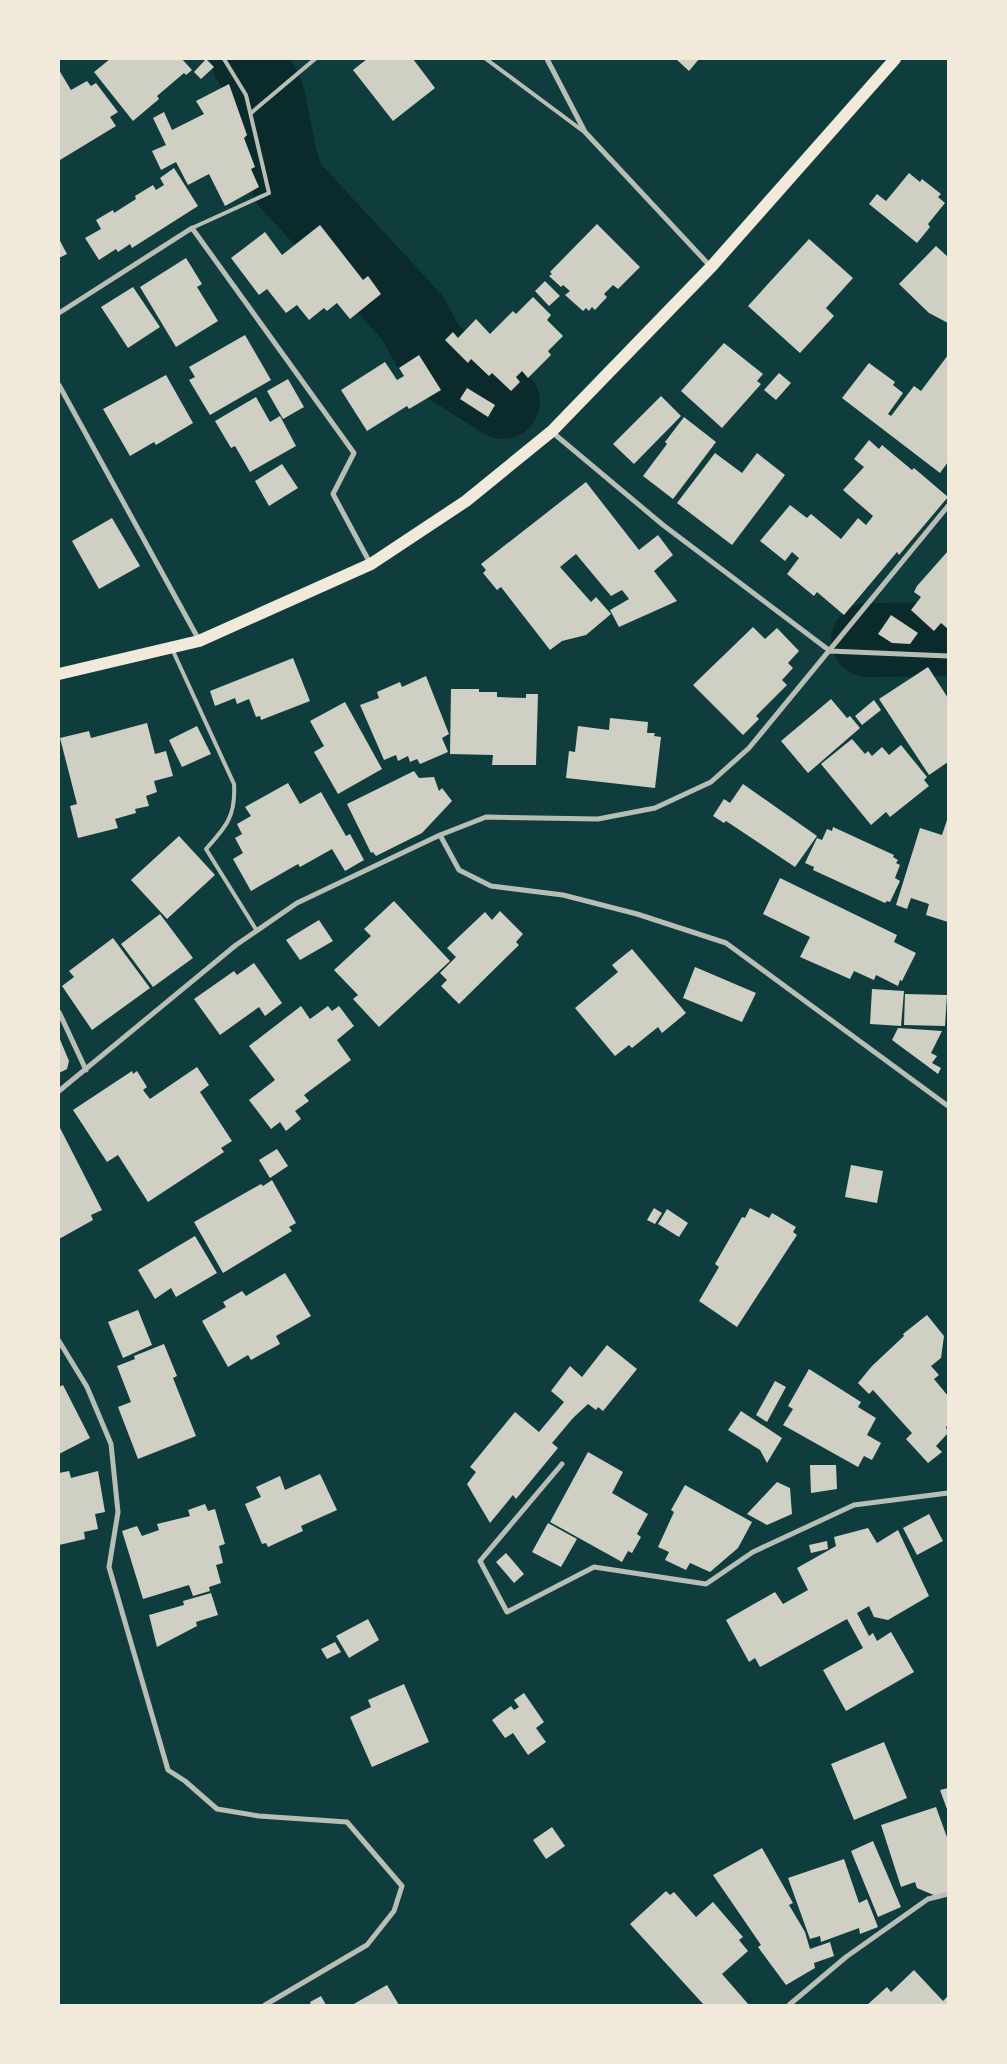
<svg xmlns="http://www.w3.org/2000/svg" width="1007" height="2064" viewBox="0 0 1007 2064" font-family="Signika,sans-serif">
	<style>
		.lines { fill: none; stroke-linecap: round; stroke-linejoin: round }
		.river { stroke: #0a2a2b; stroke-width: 74 }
		.building { fill: #cfcfc3 }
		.service { stroke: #b8beb3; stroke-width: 4 }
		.minor { stroke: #b8beb3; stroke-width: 5 }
		.primary { stroke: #f1e9da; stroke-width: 12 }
	</style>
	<rect width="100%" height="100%" fill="#0f3d3e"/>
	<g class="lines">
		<path class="river" d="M248,59l19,34 14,68 7,22 124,134 17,31 22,21 52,33
			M868,640l80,-1"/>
	</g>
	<path class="building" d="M110,59h72l10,11 -6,5 -2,-2 -27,23 2,3 -26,22 -39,-49z
		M206,59l8,8 -13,12 -7,-7z
		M367,59h46l22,29 -42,33 -40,-51z
		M676,59h23l-10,12z
		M59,70l12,20 16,-9 4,5 5,-3 22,29 -8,5 6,9 -56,34z
		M229,84l18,51 -3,3 11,29 -4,2 8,18 -34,19 -16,-32 -21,11 -12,-23 -15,8 -9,-19 14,-6 -13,-27 11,-6 8,18 32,-16 -8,-13z
		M174,168l24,38 -66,42 -2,-4 -12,8 -2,-3 -17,11 -14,-22 16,-9 -5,-9 17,-10 1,3 22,-14 -1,-3 18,-11 3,5 8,-5 -4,-7z
		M909,173l11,9 2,-3 19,15 -3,3 7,6 -17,21 2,3 -13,16 -48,-39 8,-10 9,7z
		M597,224l43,43 -22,22 -5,-4 -9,9 3,3 -12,13 -3,-3 -3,4 -3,-3 -3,3 -18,-16 5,-4 -7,-6 -2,2 -12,-11 3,-2 -2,-2z
		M320,225l43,55 5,-4 13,18 -31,25 -13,-16 -10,8 -3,-3 -15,12 -12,-15 -11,8 -19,-24 -8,6 -28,-37 34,-26 17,23z
		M59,239l8,15 -8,4z
		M809,239l44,39 -27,30 8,8 -34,37 -52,-47z
		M936,246l12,11v66l-19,-10 -30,-29z
		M186,258l16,26 -5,3 21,34 -42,26 -36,-60z
		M545,281l15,15 -11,10 -14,-15z
		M133,287l27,40 -32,21 -27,-41z
		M533,297l18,18 -4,5 16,16 -15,15 3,4 -23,23 -6,-7 -6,6 4,5 -9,9 -19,-18 -3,3 -18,-17 -3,4 -23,-23 8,-8 5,6 18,-19 14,15 23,-23 3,3z
		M245,335l26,45 -61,35 -21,-35 6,-3 -6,-10z
		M724,343l39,31 -6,7 4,3 -39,44 -41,-37z
		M419,355l22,35 -32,19 -2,-3 -40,25 -26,-41 44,-28 12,18 7,-4 -5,-8z
		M948,355v107l-8,11 -98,-75 27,-35 26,19 -2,3 10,8 -15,21 3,2 23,-30 7,5z
		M779,373l12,10 -15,17 -12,-10z
		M166,375l27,48 -37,22 -2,-3 -24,14 -27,-47z
		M288,379l16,28 -21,12 -16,-28z
		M467,388l28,17 -7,12 -28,-18z
		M661,396l20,20 -47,48 -21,-20z
		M256,397l14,25 10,-6 16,30 -46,26 -15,-26 -4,2 -16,-27z
		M684,417l32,25 -43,57 -30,-23 24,-32 -2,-2z
		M869,440l10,9 3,-4 30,25 2,-2 34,29 -49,58 -2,-3 -53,63 -27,-23 -3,4 -27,-22 12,-16 -7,-6 -7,9 -25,-20 30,-36 17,13 4,-4 30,25 17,-21 8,7 7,-9 -30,-26 21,-23 -10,-8z
		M715,453l27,20 15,-20 28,22 -53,70 -55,-42z
		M282,464l16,24 -29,18 -14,-25z
		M586,482l53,68 19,-15 15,20 -19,16 23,30 -58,26 -9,-17 19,-11 -7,-9 -11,6 -35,-42 -16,13 31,35 5,-5 15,17 -25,21 -24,6 -12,9 -49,-63 -4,3 -14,-17 3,-3 -5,-6z
		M112,518l28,48 -41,23 -27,-48z
		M948,551v78l-7,-6 -7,8 -23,-21 10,-13 -7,-5 3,-6z
		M891,615l27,18 -8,11 -18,-1 -14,-9z
		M753,627l12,12 12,-11 22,23 -11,12 5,5 -11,12 5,5 -31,31 3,3 -16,16 -50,-50z
		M293,658l17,43 -49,19 -1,-4 -4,1 -7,-18 -12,5 -2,-6 -20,8 -5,-15z
		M928,667l20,31v64l-19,13 -50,-76z
		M426,676l23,58 -7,4 6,14 -28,12 -3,-5 -7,3 -2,-6 -10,5 -2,-6 -12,5 -24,-55 19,-7 -2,-6 23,-10 2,5z
		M451,689h28v3h18v5l29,1v-4h12l-2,71h-44l1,-10 -43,-1z
		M831,699l16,19 3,-2 10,12 -52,45 -27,-32z
		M874,700l7,10 -19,15 -7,-9z
		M345,702l37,67 -44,25 -24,-42 10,-6 -14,-25z
		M610,718l38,4 -1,11h8l-1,3 7,1 -6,51 -89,-10 3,-27 6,1 3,-26 31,4z
		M147,723l8,31 11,-3 7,25 -19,5 3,11 -11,4 3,10 -14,3 1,4 -21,6 3,9 -40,10 -8,-32 7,-2 -17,-66 29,-7 2,7z
		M197,726l14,28 -29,13 -13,-27z
		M852,739l13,15 3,-3 4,5 10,-9 7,8 12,-10 26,32 -3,3 5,6 -39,31 -4,-5 -15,13 -50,-61z
		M414,771l5,7 15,-1 5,14 3,-3 10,13 -30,32 -46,23 -3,-4 -2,1 -24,-49z
		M288,783l12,21 21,-12 25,44 4,-2 14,26 -19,11 -13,-22 -32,18 -2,-3 -47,27 -18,-32 10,-6 -8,-15 7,-4 -5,-10 14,-8 -6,-9z
		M743,784l74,52 -22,31 -69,-46 -2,2 -11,-7 11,-17 6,4z
		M948,817v105l-22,-7 3,-11 -18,-6 -4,11 -11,-4 24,-77 22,7z
		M833,827l61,28 -1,2 5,3 -2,3 4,2 -5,13 5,3 -10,21 -3,-1 -2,2 -72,-33 1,-3 -9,-4 12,-25 5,2 5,-11 5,2z
		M179,836l36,39 -48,44 -36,-39z
		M780,878l117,57 -3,7 22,11 -14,28 -2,-1 -2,6 -22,-11 -2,5 -20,-9 -4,8 -50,-22 10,-20 -47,-23z
		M394,901l56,60 -71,66 -26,-28 5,-4 -24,-25 37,-34 -7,-7z
		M500,911l23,23 -7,8 3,3 -60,59 -18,-18 6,-6 -7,-7 16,-16 -9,-9 38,-36 7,8z
		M160,914l33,44 -40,29 -32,-43z
		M319,920l14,21 -33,19 -14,-20z
		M113,938l37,50 -58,42 -30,-44 12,-9 -5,-6z
		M632,949l54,64 -24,20 -4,-6 -26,21 -3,-3 -14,11 -40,-48 43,-36 -6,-7z
		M254,963l28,40 -17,13 -6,-9 -39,28 -26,-36 40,-28 3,4z
		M695,967l61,26 -14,29 -59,-24z
		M872,989l32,2 -3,35 -31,-2z
		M905,994l42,1 -2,31 -41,-1z
		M301,1006l9,13 18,-13 4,5 7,-5 15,20 -17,14 14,20 -47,35 5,6 -14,10 6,8 -15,12 -6,-9 -9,7 -22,-29 26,-20 -26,-34z
		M898,1028l44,3 -11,22 6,3 -5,7 9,5 -3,6 -46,-34z
		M59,1037l10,24 -2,8 -8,4z
		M197,1067l12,18 -9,7 32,49 -11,7 3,4 -76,50 -30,-47 -11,7 -34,-52 59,-39 1,3 4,-3 10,16 -4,3 7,9z
		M59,1126l43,84 -11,5 2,5 -34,19z
		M277,1149l11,17 -18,12 -11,-18z
		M851,1165l32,6 -6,32 -32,-6z
		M272,1180l24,43 -7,4 3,4 -69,42 -29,-51 67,-38 2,2z
		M654,1208l8,5 -7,11 -8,-4z
		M750,1208l19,10 3,-5 24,14 -3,5 4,3 -60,92 -38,-26 20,-34 -4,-3 27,-47 3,1z
		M667,1209l21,14 -9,14 -21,-13z
		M195,1236l22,37 -41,24 -5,-9 -16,11 -17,-29z
		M285,1273l26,43 -35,20 4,8 -29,16 -3,-5 -20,12 -26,-46 24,-14 -3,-5 19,-11 4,5z
		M138,1310l14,35 -29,13 -15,-36z
		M927,1315l17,21 -3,22 -10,8 8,9 -5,4 14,17v29l-2,2 2,6 -12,13 6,6 -14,11 -22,-24 6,-6 -39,-43 -4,4 -11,-11 14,-17 32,-30 -1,-2z
		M164,1344l13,32 -4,2 23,58 -58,23 -20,-52 13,-5 -14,-36 18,-7 -1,-3z
		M607,1345l30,24 -34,42 -5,-4 -2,3 -8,-6 -15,14 -21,25 6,5 -42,51 -3,-4 -23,28 -23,-39 9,-12 -6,-5 45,-55 24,20 25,-30 -13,-11 19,-25 12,11z
		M809,1369l52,33 -3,5 18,11 -9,17 14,8 -9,17 -8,-4 -6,11 -75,-42 10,-16 -5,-3z
		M775,1381l11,6 -19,35 -11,-7z
		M63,1385l27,53 -31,16v-67z
		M741,1411l41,27 -15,25 -7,-13 -32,-20z
		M588,1452l35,20 -11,21 36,21 -11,20 4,3 -9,16 -4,-2 -6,11 -72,-40z
		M810,1465h26l1,24 -26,4z
		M69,1471l2,7 27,-7 7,41 -10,2 3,15 -14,3 1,7 -26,6v-72z
		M320,1474l17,36 -36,16 2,5 -35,16 -2,-4 -4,1 -17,-40 16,-7 -5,-10 24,-11 5,14z
		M777,1482l13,6 2,26 -25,11 -20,-11z
		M685,1485l67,37 -14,26 -28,24 -20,-9 -4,7 -21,-10 4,-8 -11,-5 16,-35 -3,-2z
		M205,1504l3,7 7,-2 10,35 -6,2 4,17 -7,2 5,18 -12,4 1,4 -17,5 -4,-11 -46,14 -21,-68 15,-5 5,10 17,-6 -2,-6 33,-8 -2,-6z
		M929,1514l14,27 -26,14 -14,-27z
		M548,1523l29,16 -16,28 -29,-15z
		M868,1528l9,15 21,-13 31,66 -41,24 -14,-3 -5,-11 -12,7 12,23 4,-3 4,8 14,-9 23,40 -68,39 -23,-41 40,-22 -16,-29 -87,48 -5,-9 -6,4 -23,-42 49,-28 8,12 25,-14 -11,-22 39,-22 -2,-9z
		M827,1541l1,8 -17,4 -2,-8z
		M506,1553l18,21 -10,9 -18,-21z
		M211,1593l7,22 -22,7 1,4 -40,21 -8,-32 35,-10 -1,-4z
		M368,1619l11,21 -30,18 -13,-22z
		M335,1642l6,10 -14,7 -6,-10z
		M404,1684l25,58 -57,25 -22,-50 21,-10 -3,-7z
		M524,1693l20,29 -8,6 10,14 -18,13 -15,-22 -8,5 -13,-18 19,-14 3,4 5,-3 -5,-7z
		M884,1742l23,56 -53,22 -23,-56z
		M948,1788v24l-8,-22z
		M936,1807l12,33v52l-12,4 -19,-8 -2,-6 -14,5 -20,-62z
		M552,1827l13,19 -19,13 -13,-19z
		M873,1841l28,66 -23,10 -27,-66z
		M762,1848l31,55 -4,2 16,27 5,17 20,-7 4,14 -20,7 1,5 -29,17 -28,-38 3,-2 -48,-70z
		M844,1859l15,44 8,-4 11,28 -18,7 -1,-6 -38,14 -1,-6 -10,3 -22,-61z
		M666,1891l4,4 4,-3 22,25 17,-15 30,35 -4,3 9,11 -26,23 27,31h-45l-74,-81z
		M914,1970l29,31 4,-4 1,8h-81l20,-18 4,5z
		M387,1985l12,20h-47z
		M321,1996l5,9h-15l-1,-3z"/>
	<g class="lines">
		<path class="service" d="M486,59l97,72
			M251,113l64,-54
			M192,228l77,-35 -23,-98 -22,-36
			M173,651l61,133c2,32 -8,43 -28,65l51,82"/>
		<path class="minor" d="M547,59l38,73 126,135
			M59,313l133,-85 162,225 -21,41 37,69
			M59,385l140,255
			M552,432l111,93 167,126 118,5
			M440,835l19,35 32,16 72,9 74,19 89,29 222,163
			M59,1012l27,58
			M59,1091l177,-146 61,-42 143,-68 46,-18 112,2 57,-11 56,-26 38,-34 199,-242
			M59,1341l28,46 24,57 7,68 -9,55 59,203 17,11 32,28 42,7 88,6 55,64 -8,25 -27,34 -102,60
			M562,1464l-82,97 27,51 87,-45 112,17 47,-32 101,-47 94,-12
			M789,2005l57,-48 82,-58 20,-5"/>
		<path class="primary" d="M59,674l140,-33 172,-77 95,-63 86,-70 159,-164 184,-208"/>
	</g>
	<rect width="1007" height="2064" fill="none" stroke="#f1e9da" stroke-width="120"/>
</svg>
